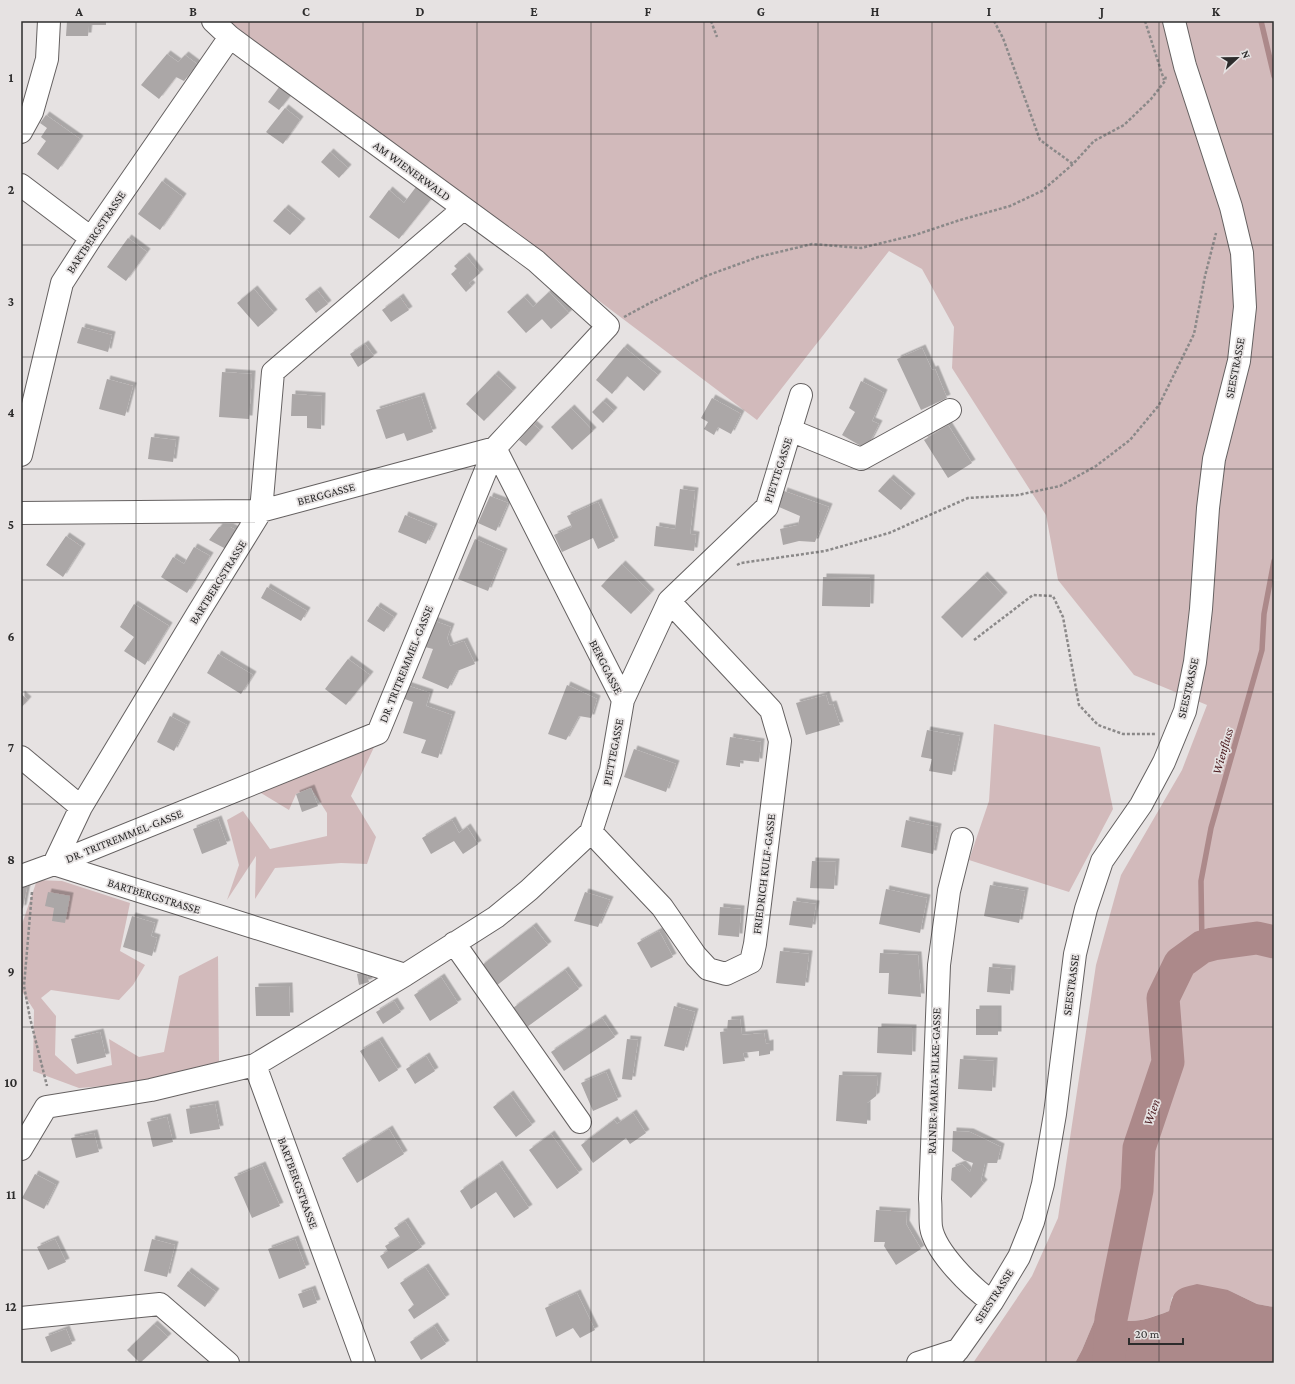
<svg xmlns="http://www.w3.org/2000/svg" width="1295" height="1384" viewBox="0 0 1295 1384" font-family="'Crimson Pro',serif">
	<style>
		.green { fill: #d2babb }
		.water { fill: #ac898a }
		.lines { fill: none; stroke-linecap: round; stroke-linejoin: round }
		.stream { stroke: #ac898a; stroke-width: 5.5 }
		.river { stroke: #ac898a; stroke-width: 33 }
		.building { fill: #aba7a7; filter: url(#shadow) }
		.minor-casing { stroke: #656161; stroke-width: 24 }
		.path { stroke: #8b8989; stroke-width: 2.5; stroke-dasharray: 3 2; stroke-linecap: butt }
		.minor { stroke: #fff; stroke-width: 22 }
		.grid { fill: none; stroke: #2d2c2c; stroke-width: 1; stroke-opacity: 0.55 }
		.labels { text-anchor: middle; stroke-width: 3.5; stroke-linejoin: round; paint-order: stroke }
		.street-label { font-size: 12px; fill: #2d2c2c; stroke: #e6e2e2 }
		.water-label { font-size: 13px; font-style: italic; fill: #4c1c20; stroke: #e6e2e2 }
		.neatline { fill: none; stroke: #2d2c2c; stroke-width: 1.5 }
		.grid-label { font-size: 13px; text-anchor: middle; font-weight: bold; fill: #2d2c2c }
	</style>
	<defs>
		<filter id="shadow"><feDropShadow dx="3.5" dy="-3.5" stdDeviation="0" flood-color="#0004"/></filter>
	</defs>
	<rect width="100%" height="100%" fill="#e6e2e2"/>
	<path class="green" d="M228,21h1046v1286l-17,-3 -29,-14 -56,7 -3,14c-29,11 -43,15 -71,1l-16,38 -7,13h-102l59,-87 26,-58 38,-253 25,-90 61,-105 25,-65 -73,-30 -76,-95 -12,-65 -94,-147 2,-41 -32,-58 -33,-18 -132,169z
		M994,724l106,23 13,62 -44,83 -100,-32 20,-59z
		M376,743l-25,53 25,41 -9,27 -26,-1 -66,5 -20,31 1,-43 -29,44 12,-35 -12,-45 16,-9 27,38 57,-13v-23l-16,-25 -15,6 -7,16 -28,-17z
		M37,880l25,1 68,22 -10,48 25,14 -12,20 -14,15 -68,-10 -10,8 15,18 -1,39 21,19 36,-9 -3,-26 30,18 25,-5 15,-76 39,-20 1,107 -89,21 -51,4 -46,-17 1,-61 -13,-20v-63z"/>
	<path class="water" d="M1197,1284l31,6 29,14 17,3v56h-199l7,-13 16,-38c28,14 43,10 71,-1 5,-22 7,-22 28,-27z"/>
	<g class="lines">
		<path class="stream" d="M1261,21l13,55
			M1202,947l-1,-66 10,-53 51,-178 2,-36 10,-53"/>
		<path class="river" d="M1109,1363l2,-44 26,-129 2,-42 29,-86 -5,-64 17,-35 22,-16 11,-3 44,-6 17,4"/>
	</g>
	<path class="building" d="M67,21h39v4h-17l-1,11h-22z
		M167,54l11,8 7,-7 12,9 -13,17 -8,-4 -17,22 -18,-14z
		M280,86l11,9 -12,15 -11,-8z
		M285,108l15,12 -17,24 -17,-12z
		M46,115l34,24 -22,31 -21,-16 9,-13 -5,-4 6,-9 -7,-5z
		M330,152l18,16 -9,10 -18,-16z
		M162,181l21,16 -23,33 -22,-16z
		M416,187l15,12 -32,40 -30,-22 20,-27 15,13z
		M285,208l17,14 -12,13 -17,-14z
		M128,238l19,14 -21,29 -19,-14z
		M466,256l14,17 -11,10 3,3 -6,6 -15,-18 6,-5 -3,-3z
		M254,289l20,24 -16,14 -21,-24z
		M317,290l11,14 -12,9 -11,-14z
		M549,292l20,21 -18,16 -9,-10 -16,14 -19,-21 17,-15 9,10z
		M400,297l9,13 -18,12 -9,-12z
		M82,327l30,8 -4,17 -31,-9z
		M365,344l9,12 -16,11 -8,-13z
		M624,347l34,28 -14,16 -17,-15 -15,18 -16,-14z
		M922,348l10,22 3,-1 12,29 -26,12 -24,-51z
		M222,372l30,2 -3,45 -30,-2z
		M495,374l18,17 -29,30 -18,-17z
		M107,379l26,7 -8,30 -26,-7z
		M861,381l23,12 -12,28 7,3 -13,25 -24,-14 13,-23 -6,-4z
		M292,394l30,2 -1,33 -14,-1v-12h-16z
		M421,396l12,36 -26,9 -3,-8 -18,6 -10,-29z
		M712,398l29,16 -10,20 -13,-7 -4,8 -10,-6 4,-7 -7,-4z
		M603,401l11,10 -11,12 -11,-11z
		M571,408l22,23 -21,19 -21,-23z
		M533,424l7,6 -14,16 -7,-6z
		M948,425l24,38 -24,15 -24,-38z
		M151,437l25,3 -3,22 -25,-3z
		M890,478l22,19 -11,13 -23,-19z
		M680,489l15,2 -5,43 6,1 -2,16 -40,-5 2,-20 19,3z
		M784,491l45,16 -14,35 -16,-1 -16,4 -3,-16 18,-4 2,-9 -21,-9z
		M490,496l18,7 -12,28 -18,-8z
		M598,502l17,39 -17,8 -5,-11 -31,14 -8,-17 18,-8 -5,-11z
		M405,515l29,12 -8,17 -28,-12z
		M219,527h11l6,3 -10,19 -17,-9z
		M66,536l16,11 -19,30 -17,-12z
		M475,539l29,13 -16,39 -30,-12z
		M194,547l16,9 -23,37 -26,-16 12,-20 11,7z
		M622,564l29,29 -20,21 -30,-28z
		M984,575l20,21 -42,42 -21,-21z
		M823,577l48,1 -1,29 -48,-1z
		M267,587l40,24 -6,10 -40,-23z
		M134,604l35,22 -24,39 -21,-14 10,-14 -14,-10z
		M377,606l17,11 -10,15 -17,-11z
		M432,620l19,7 -4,11 3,8 14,-5 11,23 -18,7 -9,18 -26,-11 11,-29 -12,-3z
		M218,654l35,21 -12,19 -34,-21z
		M348,659l22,16 -24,30 -21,-16z
		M406,685l24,8 -4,13 26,9 -14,43 -17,-5 5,-13 -23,-7 10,-31 -11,-4z
		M567,685l30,14 -6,19 -12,-2 -13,24 -18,-6z
		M21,694l7,6 -7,8z
		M826,695l3,10 4,-1 7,21 -34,10 -10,-32z
		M170,716l17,9 -13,26 -17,-9z
		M927,730l33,6 -8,39 -23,-4 3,-12 -11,-2z
		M730,737l31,5 -2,20 -19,-2v7l-14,-2z
		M634,749l42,15 -10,28 -42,-15z
		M311,788l7,18 -16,6 -6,-18z
		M218,819l9,25 -25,10 -9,-25z
		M452,820l7,13 8,-6 11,17 -15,10 -9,-13 -23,13 -9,-16z
		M906,820l32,7 -5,27 -32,-7z
		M812,861l24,1 -2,27 -24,-1z
		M28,882l-5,26 -2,1v-24z
		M990,885l35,6 -6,32 -35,-7z
		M886,889l41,9 -7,35 -41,-9z
		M48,892l22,4 -5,27 -13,-2 2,-13 -9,-2z
		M585,892l25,8 -12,27 -24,-6z
		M793,901l23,3 -4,24 -23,-3z
		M720,907l21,2 -2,28 -21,-2z
		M132,916l23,7 -4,13 6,2 -5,18 -29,-9z
		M533,926l15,19 -52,41 -15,-20z
		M659,931l14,26 -22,11 -14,-25z
		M780,951l29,3 -4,32 -29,-3z
		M880,953l38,2 3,42 -33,-3 1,-21h-10z
		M989,967l23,2 -2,25 -23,-2z
		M565,970l14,19 -52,38 -14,-19z
		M366,972l3,10 -10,3 -2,-11z
		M441,977l17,26 -28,18 -16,-26z
		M289,986l1,30h-34l-1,-29z
		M394,1001l7,11 -18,12 -7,-12z
		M674,1006l21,6 -11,39 -20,-5z
		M976,1009h22v26h-22z
		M602,1018l13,19 -51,34 -13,-19z
		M740,1019l2,16 22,-2 2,11 4,-1v11l-11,2v-5l-16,2 2,8 -22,3 -3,-32 7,-1 1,-11z
		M878,1027l35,1 -1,27 -35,-2z
		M100,1032l6,25 -29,7 -6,-25z
		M627,1039l11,1 -6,40 -10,-1z
		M379,1040l19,30 -19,12 -19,-31z
		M426,1056l9,15 -20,13 -9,-15z
		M960,1059l34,2 -2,30 -34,-2z
		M606,1072l12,28 -25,11 -12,-28z
		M839,1075l39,1 -2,20 -9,7v21l-31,-3z
		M510,1094l22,31 -16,12 -23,-30z
		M215,1104l5,25 -30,5 -4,-25z
		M633,1113l13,20 -16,11 -4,-6 -33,25 -12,-18 33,-25 3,4z
		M167,1117l6,25 -20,5 -6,-25z
		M389,1129l15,25 -47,29 -15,-25z
		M953,1131l17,1 31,15 -4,16h-12l-4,17 3,3 -13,15 -20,-18 1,-12 10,-4 8,8 3,-9 -9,-3 -12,-9z
		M94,1133l5,19 -23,6 -5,-20z
		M551,1134l28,39 -22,16 -28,-39z
		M499,1164l30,44 -15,10 -18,-26 -25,17 -11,-18z
		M262,1165l18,41 -28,12 -18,-41z
		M35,1174l21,11 -12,24 -22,-11z
		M876,1210l31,2 -1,12 15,25 -25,16 -12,-19 1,-4h-11z
		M405,1221l17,26 -34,22 -8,-13 8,-5 -3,-5 15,-9 -6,-9z
		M55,1239l11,23 -18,8 -11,-23z
		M152,1239l23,6 -8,32 -23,-6z
		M295,1239l11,29 -27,11 -11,-30z
		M425,1267l21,31 -32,21 -6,-9 6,-5 -14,-22z
		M188,1271l28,21 -11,15 -28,-21z
		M312,1289l5,14 -14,5 -5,-14z
		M577,1293l18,37 -15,8 -7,-10 -17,9 -11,-29z
		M154,1324l14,13 -28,26 -13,-13z
		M434,1326l12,18 -25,16 -11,-18z
		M66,1329l6,15 -21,8 -6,-15z"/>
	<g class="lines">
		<defs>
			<path id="minor" d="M21,132l11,-20 15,-53 2,-38
				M21,185l70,53
				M463,209l-190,163 -12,139 234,-63 128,252
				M790,430l71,29 89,-49
				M21,455l41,-172 29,-45 139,-201
				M21,513l240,-2 -63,102 -117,194 -27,57 351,111 -150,90 109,298
				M21,757l60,50
				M591,832l71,75 34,49 12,13 18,5 25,-12 4,-18 25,-203 -9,-31 -102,-109
				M962,839l-13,52 -10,74 -9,234c1,9 0,19 1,28 4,25 40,60 61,75
				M21,876l33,-12 324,-131 117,-285 113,-122 -72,-65 -306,-224 -17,-16
				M454,943l126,179
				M405,975l91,-58 33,-27 62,-58 20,-62 12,-70 46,-99 98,-94 34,-112
				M21,1149l25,-42 105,-17 104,-25
				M21,1318l139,-14 68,59
				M918,1363l40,-13
				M947,1363l11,-13 34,-48 27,-45 14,-35 10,-38 12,-70 20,-160 11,-45 16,-48 39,-56 23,-43 21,-51 10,-49 6,-53 7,-101 6,-49 25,-98 6,-54 -3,-54 -11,-46 -46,-141 -11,-45"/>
		</defs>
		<use href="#minor" class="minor-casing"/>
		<path class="path" d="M711,21l6,16
			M994,21l9,17 37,102 33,24
			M1145,21l19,59
			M624,317l26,-14 56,-27 52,-19 54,-13 49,4 54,-13 45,-15 50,-14 32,-15 31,-27 21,-23 30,-16 27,-26 14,-18 1,-6
			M737,565l4,-2 84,-12 64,-18 79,-35 50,-3 42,-9 36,-20 34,-26 29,-35 35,-71 11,-58 11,-43
			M974,640l59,-45 20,1 10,21 16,88 19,20 25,9h32
			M32,892l-8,94 6,32 17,68"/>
		<use href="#minor" class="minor"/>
	</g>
	<path class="grid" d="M136,21v1342M249,21v1342M363,21v1342M477,21v1342M591,21v1342M704,21v1342M818,21v1342M932,21v1342M1046,21v1342M1159,21v1342M21,134h1253M21,245h1253M21,357h1253M21,469h1253M21,580h1253M21,692h1253M21,804h1253M21,915h1253M21,1027h1253M21,1139h1253M21,1250h1253"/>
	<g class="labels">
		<g class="street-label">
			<text transform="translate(412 171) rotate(36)" y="4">AM WIENERWALD</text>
			<text transform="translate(96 232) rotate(-56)" y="4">BARTBERGSTRASSE</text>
			<text transform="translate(1235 368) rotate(-79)" y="4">SEESTRASSE</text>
			<text transform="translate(778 470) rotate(-72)" y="4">PIETTEGASSE</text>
			<text transform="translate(326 494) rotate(-15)" y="4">BERGGASSE</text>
			<text transform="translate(218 582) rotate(-58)" y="4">BARTBERGSTRASSE</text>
			<text transform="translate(406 664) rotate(-68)" y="4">DR. TRITREMMEL-GASSE</text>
			<text transform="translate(606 667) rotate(63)" y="4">BERGGASSE</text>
			<text transform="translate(1188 688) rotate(-77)" y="4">SEESTRASSE</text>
			<text transform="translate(613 752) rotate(-79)" y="4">PIETTEGASSE</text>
			<text transform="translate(124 836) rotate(-22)" y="4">DR. TRITREMMEL-GASSE</text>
			<text transform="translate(764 874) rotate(-83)" y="4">FRIEDRICH KULF-GASSE</text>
			<text transform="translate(154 896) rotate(17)" y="4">BARTBERGSTRASSE</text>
			<text transform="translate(1071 985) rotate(-82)" y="4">SEESTRASSE</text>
			<text transform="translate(934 1081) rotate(-88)" y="4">RAINER-MARIA-RILKE-GASSE</text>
			<text transform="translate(298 1183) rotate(70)" y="4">BARTBERGSTRASSE</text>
			<text transform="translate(994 1296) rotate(-57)" y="4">SEESTRASSE</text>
		</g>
		<g class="water-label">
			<text transform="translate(1222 751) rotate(-74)" y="5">Wienfluss</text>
			<text transform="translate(1151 1112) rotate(-71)" y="5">Wien</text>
		</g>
	</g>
	<rect width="1295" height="1384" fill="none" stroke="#e6e2e2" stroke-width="44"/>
	<g transform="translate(1237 58) rotate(68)" stroke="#e6e2e2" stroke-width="3" paint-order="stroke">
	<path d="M0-3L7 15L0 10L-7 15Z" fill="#2d2c2c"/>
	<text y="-6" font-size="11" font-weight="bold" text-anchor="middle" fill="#2d2c2c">N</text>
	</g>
	<path d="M1129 1338v6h54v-6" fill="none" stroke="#2d2c2c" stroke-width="2"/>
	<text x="1135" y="1338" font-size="12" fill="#2d2c2c" stroke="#e6e2e2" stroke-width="3" paint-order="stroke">20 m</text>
	<rect x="22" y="22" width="1251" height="1340" class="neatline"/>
	<g class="grid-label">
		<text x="79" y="16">A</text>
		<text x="193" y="16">B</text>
		<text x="306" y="16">C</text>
		<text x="420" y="16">D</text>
		<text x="534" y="16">E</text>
		<text x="648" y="16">F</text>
		<text x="761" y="16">G</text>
		<text x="875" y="16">H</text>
		<text x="989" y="16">I</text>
		<text x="1102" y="16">J</text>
		<text x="1216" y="16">K</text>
		<text x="11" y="82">1</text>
		<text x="11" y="194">2</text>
		<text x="11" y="306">3</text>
		<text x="11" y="417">4</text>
		<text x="11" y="529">5</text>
		<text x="11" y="641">6</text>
		<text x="11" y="752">7</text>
		<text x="11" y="864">8</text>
		<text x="11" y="976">9</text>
		<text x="11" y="1087">10</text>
		<text x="11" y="1199">11</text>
		<text x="11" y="1311">12</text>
	</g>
</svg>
